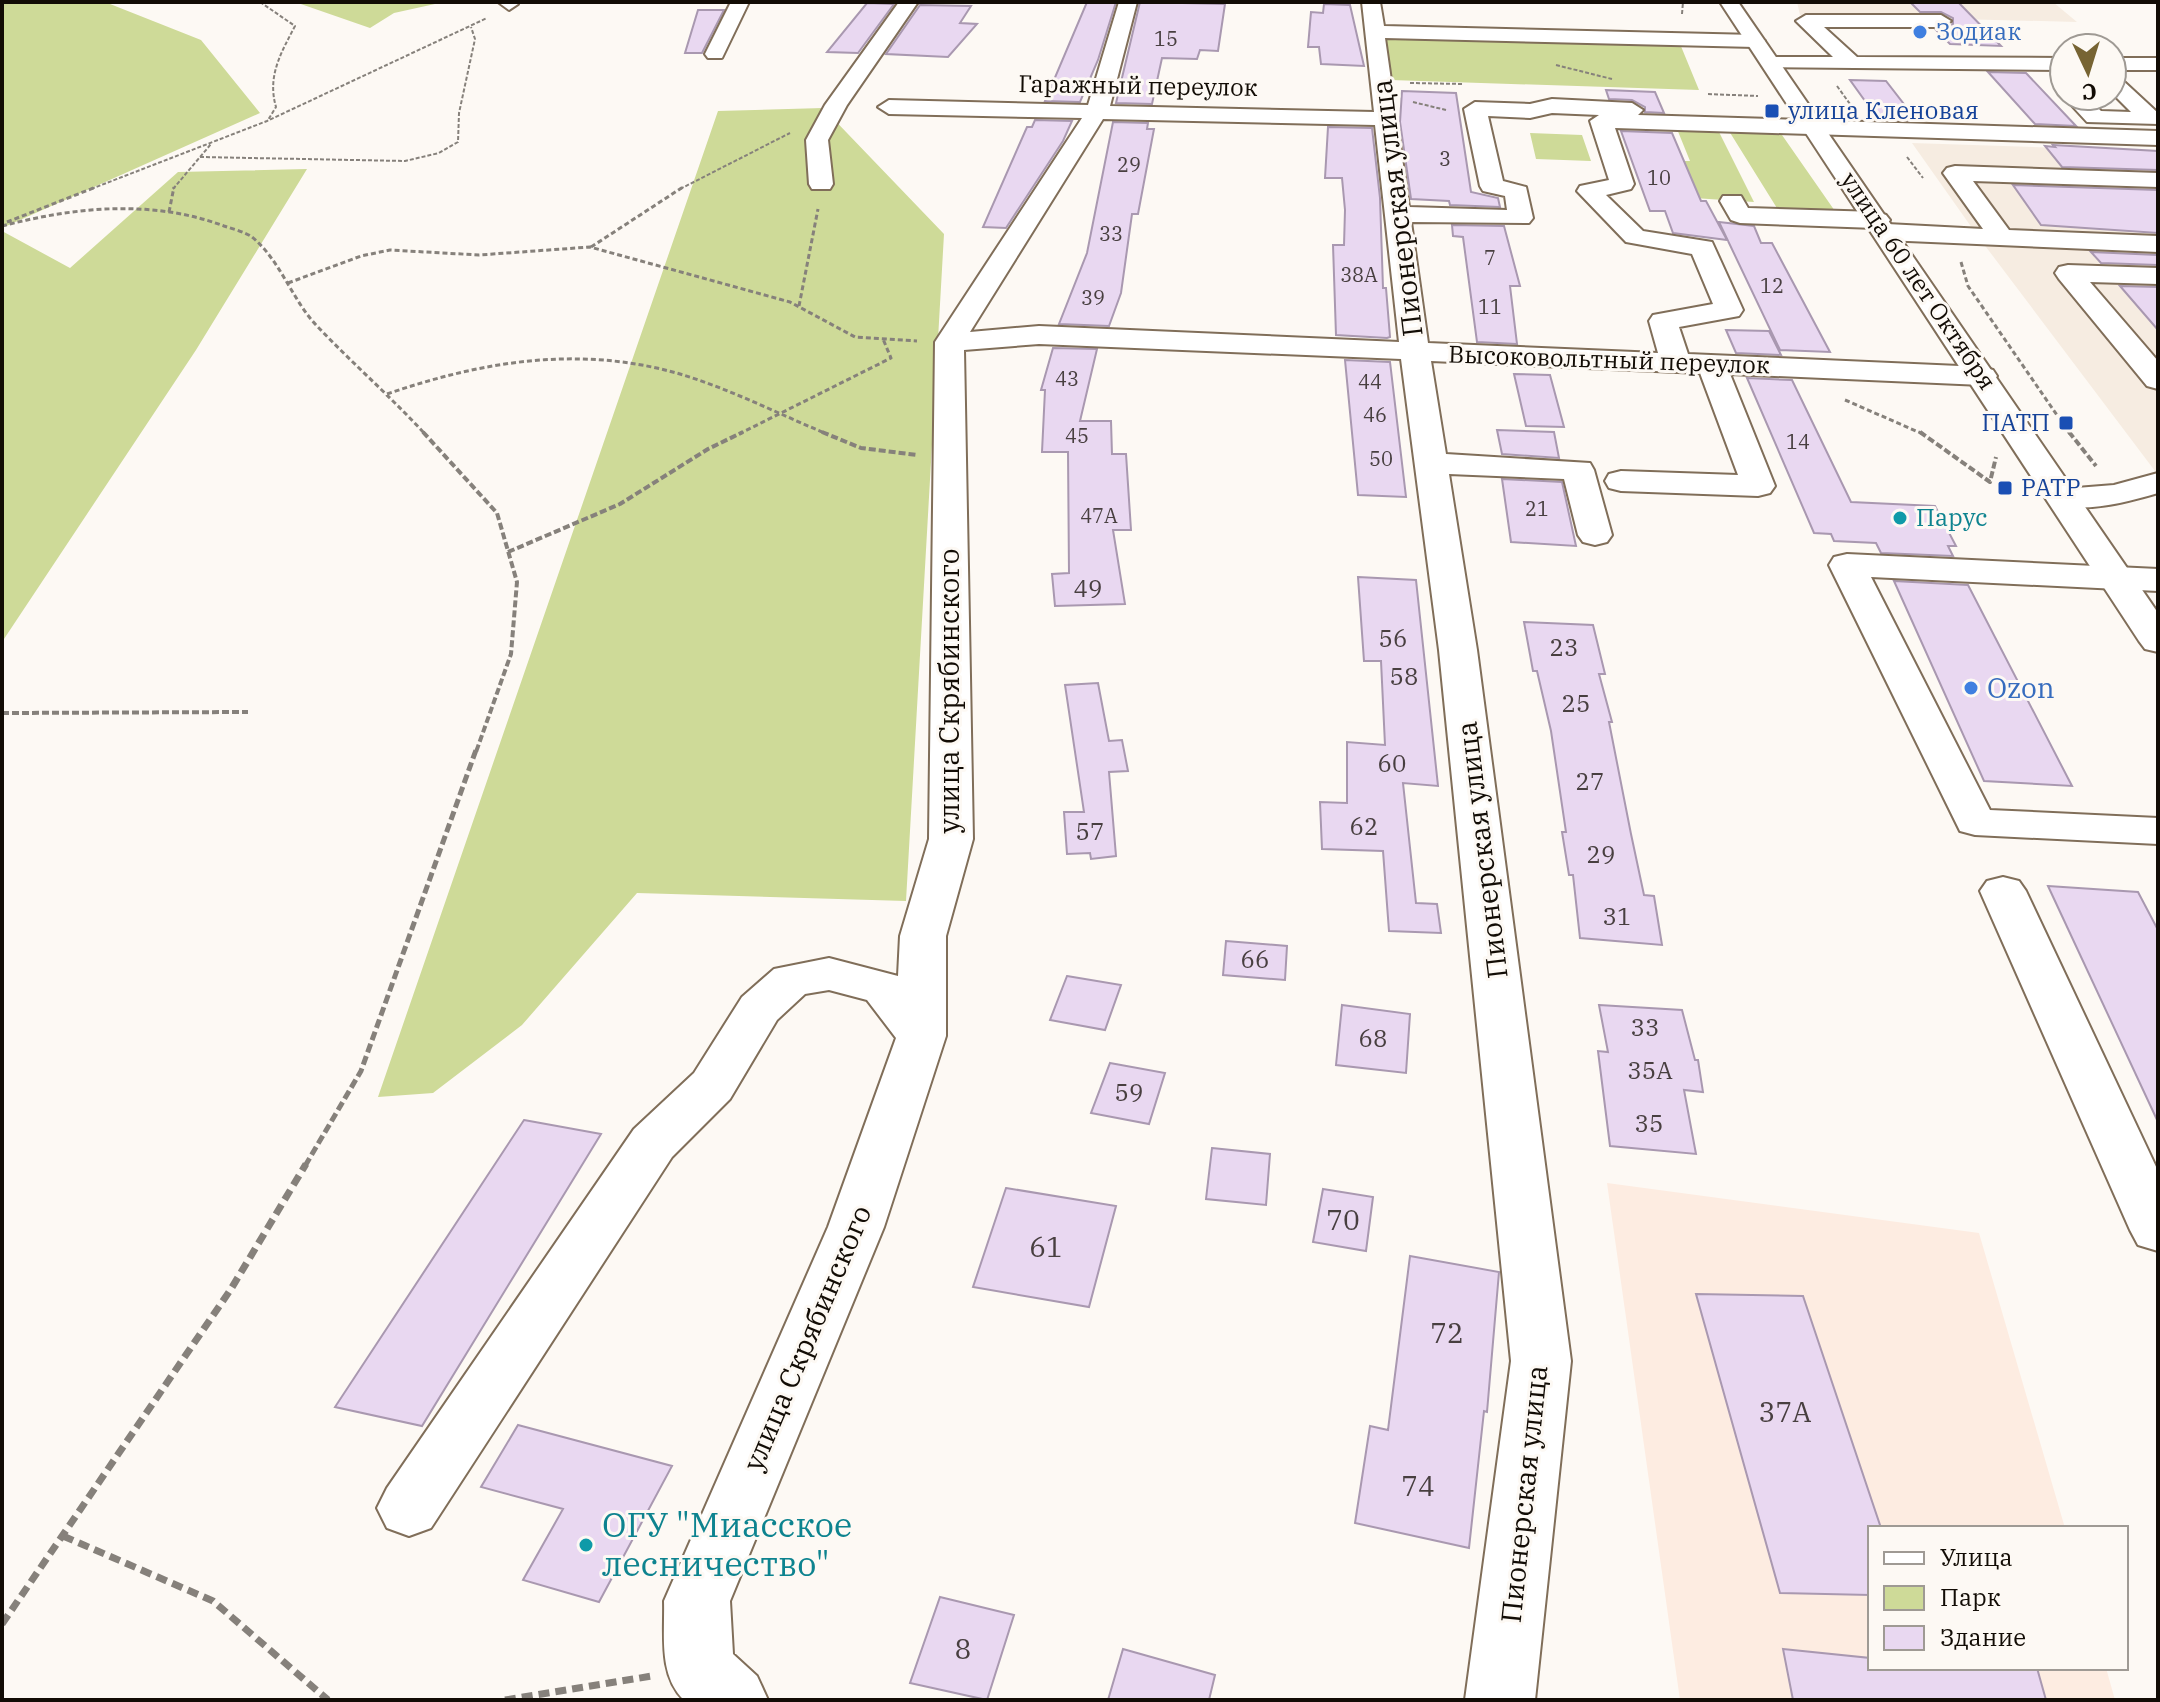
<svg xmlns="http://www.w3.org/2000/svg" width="2160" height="1702" viewBox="0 0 2160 1702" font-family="'IBM Plex Serif',serif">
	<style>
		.built { fill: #f6ece1 }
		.education { fill: #fdece1 }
		.green { fill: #ceda98 }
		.building { fill: #e9d8f1; stroke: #a998b0; stroke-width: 2 }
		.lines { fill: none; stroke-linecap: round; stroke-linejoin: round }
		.minor-casing { stroke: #806e59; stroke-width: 4 }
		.major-casing { stroke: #806e59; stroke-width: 4 }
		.path-far4 { stroke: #86817b; stroke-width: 2; stroke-dasharray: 4 2; stroke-linecap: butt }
		.path-far3 { stroke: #86817b; stroke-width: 3; stroke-dasharray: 5 3; stroke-linecap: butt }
		.path-far2 { stroke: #86817b; stroke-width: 4; stroke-dasharray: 7 3; stroke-linecap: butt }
		.path-far1 { stroke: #86817b; stroke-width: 5; stroke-dasharray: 9 4; stroke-linecap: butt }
		.path { stroke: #86817b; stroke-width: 7; stroke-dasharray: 11 6; stroke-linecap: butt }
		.minor { fill: #fff; fill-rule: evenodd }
		.major { fill: #fff; fill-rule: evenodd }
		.shop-dot { fill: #3f7fe0; stroke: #fdf9f4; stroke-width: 3 }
		.transit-dot { fill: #1a4fb4; stroke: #fdf9f4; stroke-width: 3 }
		.culture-dot { fill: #0f9aa8; stroke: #fdf9f4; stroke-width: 3 }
		.labels { text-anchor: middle; stroke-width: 6; stroke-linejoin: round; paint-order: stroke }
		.far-number-label { font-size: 20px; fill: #483f40 }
		.far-shop-label { font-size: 24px; fill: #366cbe; stroke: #fdf9f4; text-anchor: start }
		.far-street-label { font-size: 24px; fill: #120c05; stroke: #fdf9f4 }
		.far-transit-label { font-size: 24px; fill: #164399; stroke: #fdf9f4; text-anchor: start }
		.far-culture-label { font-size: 24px; fill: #0d838f; stroke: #fdf9f4; text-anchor: start }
		.number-label { font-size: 24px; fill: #483f40 }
		.street-label { font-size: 28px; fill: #120c05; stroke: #fdf9f4 }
		.shop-label { font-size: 28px; fill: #366cbe; stroke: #fdf9f4; text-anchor: start }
		.near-number-label { font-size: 28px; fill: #483f40 }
		.near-culture-label { font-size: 34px; fill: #0d838f; stroke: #fdf9f4; text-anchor: start }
	</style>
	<rect width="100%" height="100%" fill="#fdf9f4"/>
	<path class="built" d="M1797,2h256l24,20 -277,-7z
		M1912,143l246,8v324l-181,-240z"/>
	<path class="education" d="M1607,1183l372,50 86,295h-195v140h236l9,32h-435z"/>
	<path class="green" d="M2,2h103l96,38 59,73 -258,115z
		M295,2h149l-50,11 -24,15z
		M1375,32l303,7 21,51 -308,-10z
		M823,108l121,126 -38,667 -269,-8 -115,132 -89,68 -55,4 340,-986z
		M1677,129l41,1 36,72 -60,-4 -17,-37h13z
		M1729,131l53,4 55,79 -57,-1z
		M1530,133l52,2 9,26 -55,-2z
		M307,169l-111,181 -194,292v-411l68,37 108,-96z"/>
	<path class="building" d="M1087,2h29l-18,58 -18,42 -35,-1z
		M1140,2l85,2 -7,47 -18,-1 -3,9 -35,-1 -10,46 -36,-1z
		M1910,2h48l43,44 -51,-2 -14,-14 17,-6v-6l-12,-6h-21z
		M867,3l27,1 -36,49 -31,-1z
		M1324,4l26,1 14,61 -43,-2 -2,-17h-11l3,-35 12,1z
		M920,5l51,1 -11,17 17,1 -29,33 -62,-3z
		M698,10h26l-22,43h-17z
		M1988,72l38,1 50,53 -41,-2z
		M1850,80l36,1 31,40 -39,-2z
		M1606,90l49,2 9,21 -19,-1v-5l-13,-7 -23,-1z
		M1402,91l54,2 15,99 27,6 2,9 -50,-2 -1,-4 -38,-2 -11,-77z
		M1035,120l37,1 -9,20 -57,87 -23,-1 44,-100h5z
		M1113,122l35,1 -1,6h7l-16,85h-6l-11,79 -12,33 -50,-2 28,-71z
		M1328,127l44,1 8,70 3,90h3l4,49 -3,1 -51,-3 -3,-90h11l1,-35 -3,-32h-17z
		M1621,131l51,2 29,68h5l21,39 -54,-7 -8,-22h-15z
		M2053,145l105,6v19l-96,-3 -17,-21 10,1z
		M2013,185l145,5v43l-117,-8z
		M1719,222l35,4 7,17h11l58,109 -50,-2z
		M1452,225l52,1 16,60h-10l7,58 -40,-2 -14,-105 -10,-1z
		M2091,252l67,3v10l-57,-2z
		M2120,286l38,1v43z
		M1726,330l43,1 12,24 -45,-2z
		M1053,348l44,1 -17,72h31l1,33h14l5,76h-18l12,74 -70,2 -3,-32 17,-1 -1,-121h-26l3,-62h-4z
		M1345,360l45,2 16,135 -48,-2z
		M1514,374l36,1 14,52 -38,-1z
		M1747,378l45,2 59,122 84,4 21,40h-8l5,10 -72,-3 -5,-10 -42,-2 -3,-7 -17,-1z
		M1497,430l57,2 5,26 -57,-4z
		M1502,479l60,3 14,64 -65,-4z
		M1358,577l58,3 22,206 -35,-3 13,120 21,1 4,29 -52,-2 -6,-80 -61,-2 -2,-47 27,1v-61l38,3 -4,-84h-17z
		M1894,581l74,4 104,201 -88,-5z
		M1524,622l69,3 12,49h-6l13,48h-3l22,112 13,61 10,1 8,49 -82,-7 -7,-63h-4l-7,-43h4l-15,-101 -14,-60h-4z
		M1098,683l11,58 13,-1 6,31 -19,1 7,84 -25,3 -1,-6 -23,1 -3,-42h20l-19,-127z
		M2048,886l90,6 20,38v192z
		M1226,941l61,5 -2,34 -62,-5z
		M1067,976l54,9 -16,45 -55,-10z
		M1342,1005l68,9 -4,59 -70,-8z
		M1599,1005l83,5 13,50h3l5,32 -19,-2 12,64 -86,-8 -12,-95 10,1z
		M1110,1063l55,10 -16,51 -58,-11z
		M524,1120l77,14 -179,292 -87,-19z
		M1212,1148l58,6 -4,51 -60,-6z
		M1006,1188l110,18 -27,101 -116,-20z
		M1323,1189l50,8 -7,54 -53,-9z
		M1410,1256l89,16 -12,140 -3,-1 -15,137 -114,-25 15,-97 18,4z
		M1696,1294l107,2 78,232h-11v67l-90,-2z
		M518,1425l154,41 -73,136 -76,-22 40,-71 -82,-22z
		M940,1597l74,18 -27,85 -77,-17z
		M1123,1649l92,26 -6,25h-101z
		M1783,1649l87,9v10h167l9,32h-253z"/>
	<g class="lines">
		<defs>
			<path id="minor" d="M498,2h19l1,2 -9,6z
				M731,2h18l-27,56h-14l-3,-4z
				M899,2h19l-71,103 -19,35 5,44 -3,5h-18l-3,-5 -3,-44 19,-35z
				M1119,2h18l-27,104 264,6 -12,-110h18l4,24 371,9 10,6 -10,6 -370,-9 24,169 98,3 -2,-14 -22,-5 -3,-5 -16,-77 11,-7 55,2 22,-5 80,4 11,7 -5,5 520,16v14l-543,-17 19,56 -3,5 -25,6 37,36 69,11 31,68 -4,6 -60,11 9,27 294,13 11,3 4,6 -4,6 -11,3 -252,-11 45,112 -5,7 -12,3 -137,-5 -12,-3 -4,-7 4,-7 12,-3 117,4 -38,-102 -269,-12 15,93 144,9 4,7 18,65 -5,7 -12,3 -12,-3 -5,-7 -14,-56 -115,-5 28,176 94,711 -36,339h-70l46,-339 -72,-711 -38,-291 -362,-15 -75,6 9,489 -27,97v100l-62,191 -154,374 3,53 24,22 11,24h-84c-26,-25 -19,-66 -20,-99l164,-374 68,-189 -29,-38 -38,-10 -24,4 -28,26 -47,79 -58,58 -241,371 -22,8 -22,-8 -10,-20 10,-20 247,-359 60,-56 48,-76 32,-28 55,-11 69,18 2,-40 29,-97 6,-497 147,-224 -193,-4 -11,-7 11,-7 199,5zM1552,113l47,2 -9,6 19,59 -29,6 -3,5 49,51 66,12 21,50 -60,11 -4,6 9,32 -230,-10 -17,-121 118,1 4,-5 -7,-31 -23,-6 -15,-65 42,2zM1103,119l272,6 24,217 -360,-16 -69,6z
				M1806,15h135l10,6 -10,6h-117l33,30 207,1v12l-300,-3 -3,-4 3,-4 7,-2h62l-37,-36z
				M2112,58h46v12h-46z
				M2112,75l7,2 39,36v11l-71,-2 -24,-26h23l15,15 30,1 -19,-19z
				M1955,166l203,7v14l-185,-6 36,49 149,6v16l-273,-12 -9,-3 -4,-5 3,-4 -135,-5 -9,-3 -11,-19 3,-5h18l7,12 129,4 9,3 4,5 -3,4 96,5 -40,-56 4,-5z
				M2068,265l90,3v16l-68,-2 68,79v28l-11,-3 -88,-107 -4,-6 4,-6z
				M2158,473v20c-34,10 -72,20 -107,11l-5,-7 5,-7 63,-5z
				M1847,554l311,15v22l-287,-14 119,233 168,8v26l-183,-9 -15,-4 -131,-266 5,-8z
				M2003,877l16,4 7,10 132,280v80l-20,-6 -8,-15 -150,-339 7,-10z"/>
			<path id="major" d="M1720,2h18l420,611v39l-13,-3 -6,-8z"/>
		</defs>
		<use href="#minor" class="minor-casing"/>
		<use href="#major" class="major-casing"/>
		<path class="path-far4" d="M260,2l35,24c-14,27 -28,50 -19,81l-8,13
			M1682,14l1,-12
			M1556,65l56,14
			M1410,83l54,1
			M1837,86l13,18
			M1708,94l50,2
			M1413,102l33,8
			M200,157l205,4 34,-8 19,-11 1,-29 16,-74 -4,-12
			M1907,157l16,21
			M91,189l176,-68 220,-103
			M173,189l38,-45
			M680,189l110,-56"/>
		<path class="path-far3" d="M169,212l5,-25
			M7,222l89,-35
			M2,226c73,-19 150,-27 222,0 9,3 21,6 28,11 29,24 40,63 65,89 35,37 73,70 108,108
			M591,247l92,-60
			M1961,262l7,24 102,148
			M288,283l73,-27 29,-6 89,5 111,-8 200,55 65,35 62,4
			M799,306l19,-97
			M387,394c96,-33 193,-49 293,-20 50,15 99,40 147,60
			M1845,400l78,34
			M739,434l152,-76 -8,-19"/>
		<path class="path-far2" d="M423,432l74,81 20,69 -6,72 -35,98
			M822,432l39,16 56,7
			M1920,432l70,50 6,-25
			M2069,432l27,34
			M508,552l112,-48 88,-55 35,-17
			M2,713l246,-1"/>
		<path class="path-far1" d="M305,1166l56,-95 115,-321"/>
		<path class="path" d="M63,1536l150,65 115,99
			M2,1624l229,-335 75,-125
			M505,1700l147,-24"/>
		<use href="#minor" class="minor"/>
		<use href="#major" class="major"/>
	</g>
	<g class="shop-dot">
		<circle cx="1920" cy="32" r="8"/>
		<circle cx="1971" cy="688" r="8"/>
	</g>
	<g class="transit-dot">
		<rect x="1764" y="103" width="16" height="16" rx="4"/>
		<rect x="2058" y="415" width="16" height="16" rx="4"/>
		<rect x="1997" y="480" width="16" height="16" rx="4"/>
	</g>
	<g class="culture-dot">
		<circle cx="1900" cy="518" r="8"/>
		<circle cx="586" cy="1545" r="8"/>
	</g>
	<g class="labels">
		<g class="far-number-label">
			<text x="1166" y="46">15</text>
			<text x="1445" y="166">3</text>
			<text x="1129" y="172">29</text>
			<text x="1659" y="185">10</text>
			<text x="1111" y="241">33</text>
			<text x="1490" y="265">7</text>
			<text x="1359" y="282">38А</text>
			<text x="1772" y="293">12</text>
			<text x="1093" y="305">39</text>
			<text x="1490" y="314">11</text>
			<text x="1067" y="386">43</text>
			<text x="1370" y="389">44</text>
			<text x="1375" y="422">46</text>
			<text x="1077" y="443">45</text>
			<text x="1798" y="449">14</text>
			<text x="1381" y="466">50</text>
			<text x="1537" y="516">21</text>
			<text x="1099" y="523">47А</text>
		</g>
		<g class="far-shop-label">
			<text x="1936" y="40">Зодиак</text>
		</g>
		<g class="far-street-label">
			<text transform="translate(1138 86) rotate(1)" y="8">Гаражный переулок</text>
			<text transform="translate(1918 281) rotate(56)" y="8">улица 60 лет Октября</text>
			<text transform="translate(1609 360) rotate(2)" y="8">Высоковольтный переулок</text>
		</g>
		<g class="far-transit-label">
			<text x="1788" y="119">улица Кленовая</text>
			<text x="2050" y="431" text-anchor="end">ПАТП</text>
			<text x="2021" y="496">PATP</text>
		</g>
		<g class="far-culture-label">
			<text x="1916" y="526">Парус</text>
		</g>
		<g class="number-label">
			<text x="1088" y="597">49</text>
			<text x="1393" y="647">56</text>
			<text x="1564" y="656">23</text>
			<text x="1404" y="685">58</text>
			<text x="1576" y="712">25</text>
			<text x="1392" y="772">60</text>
			<text x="1590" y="790">27</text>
			<text x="1364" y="835">62</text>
			<text x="1090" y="840">57</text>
			<text x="1601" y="863">29</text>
			<text x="1617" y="925">31</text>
			<text x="1255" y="968">66</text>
			<text x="1645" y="1036">33</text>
			<text x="1373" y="1047">68</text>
			<text x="1650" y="1079">35А</text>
			<text x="1129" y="1101">59</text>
			<text x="1649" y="1132">35</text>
		</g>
		<g class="street-label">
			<text transform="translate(1397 208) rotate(-97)" y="10">Пионерская улица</text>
			<text transform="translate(949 691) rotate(-90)" y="10">улица Скрябинского</text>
			<text transform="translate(1482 850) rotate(-97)" y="10">Пионерская улица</text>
			<text transform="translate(807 1338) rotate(-67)" y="10">улица Скрябинского</text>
			<text transform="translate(1524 1494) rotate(-84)" y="10">Пионерская улица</text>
		</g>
		<g class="shop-label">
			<text x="1987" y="698">Ozon</text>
		</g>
		<g class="near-number-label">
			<text x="1343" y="1230">70</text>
			<text x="1046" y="1257">61</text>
			<text x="1447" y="1343">72</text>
			<text x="1785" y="1422">37А</text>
			<text x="1418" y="1496">74</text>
			<text x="963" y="1659">8</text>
		</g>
		<g class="near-culture-label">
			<text x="602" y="1537">ОГУ "Миасское<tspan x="602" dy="39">лесничество"</tspan></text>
		</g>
	</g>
	<rect width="2160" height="1702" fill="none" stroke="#120c05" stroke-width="8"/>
	<rect x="1868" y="1526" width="260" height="144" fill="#fdf9f4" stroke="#9f9a94" stroke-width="2"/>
	<rect x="1884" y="1552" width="40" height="12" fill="#ffffff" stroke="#9f9a94" stroke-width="2"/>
	<text x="1940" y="1566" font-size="24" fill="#120c05">Улица</text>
	<rect x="1884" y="1586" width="40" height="24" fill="#ceda98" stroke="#9f9a94" stroke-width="2"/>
	<text x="1940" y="1606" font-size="24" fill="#120c05">Парк</text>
	<rect x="1884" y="1626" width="40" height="24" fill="#e9d8f1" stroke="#9f9a94" stroke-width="2"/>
	<text x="1940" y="1646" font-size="24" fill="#120c05">Здание</text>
	<g transform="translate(2088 72) rotate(176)"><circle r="38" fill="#fdf9f4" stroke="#9f9a94" stroke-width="2"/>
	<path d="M0-6L14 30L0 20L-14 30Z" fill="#776433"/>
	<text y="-12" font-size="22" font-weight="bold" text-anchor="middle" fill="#120c05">С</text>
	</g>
</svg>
